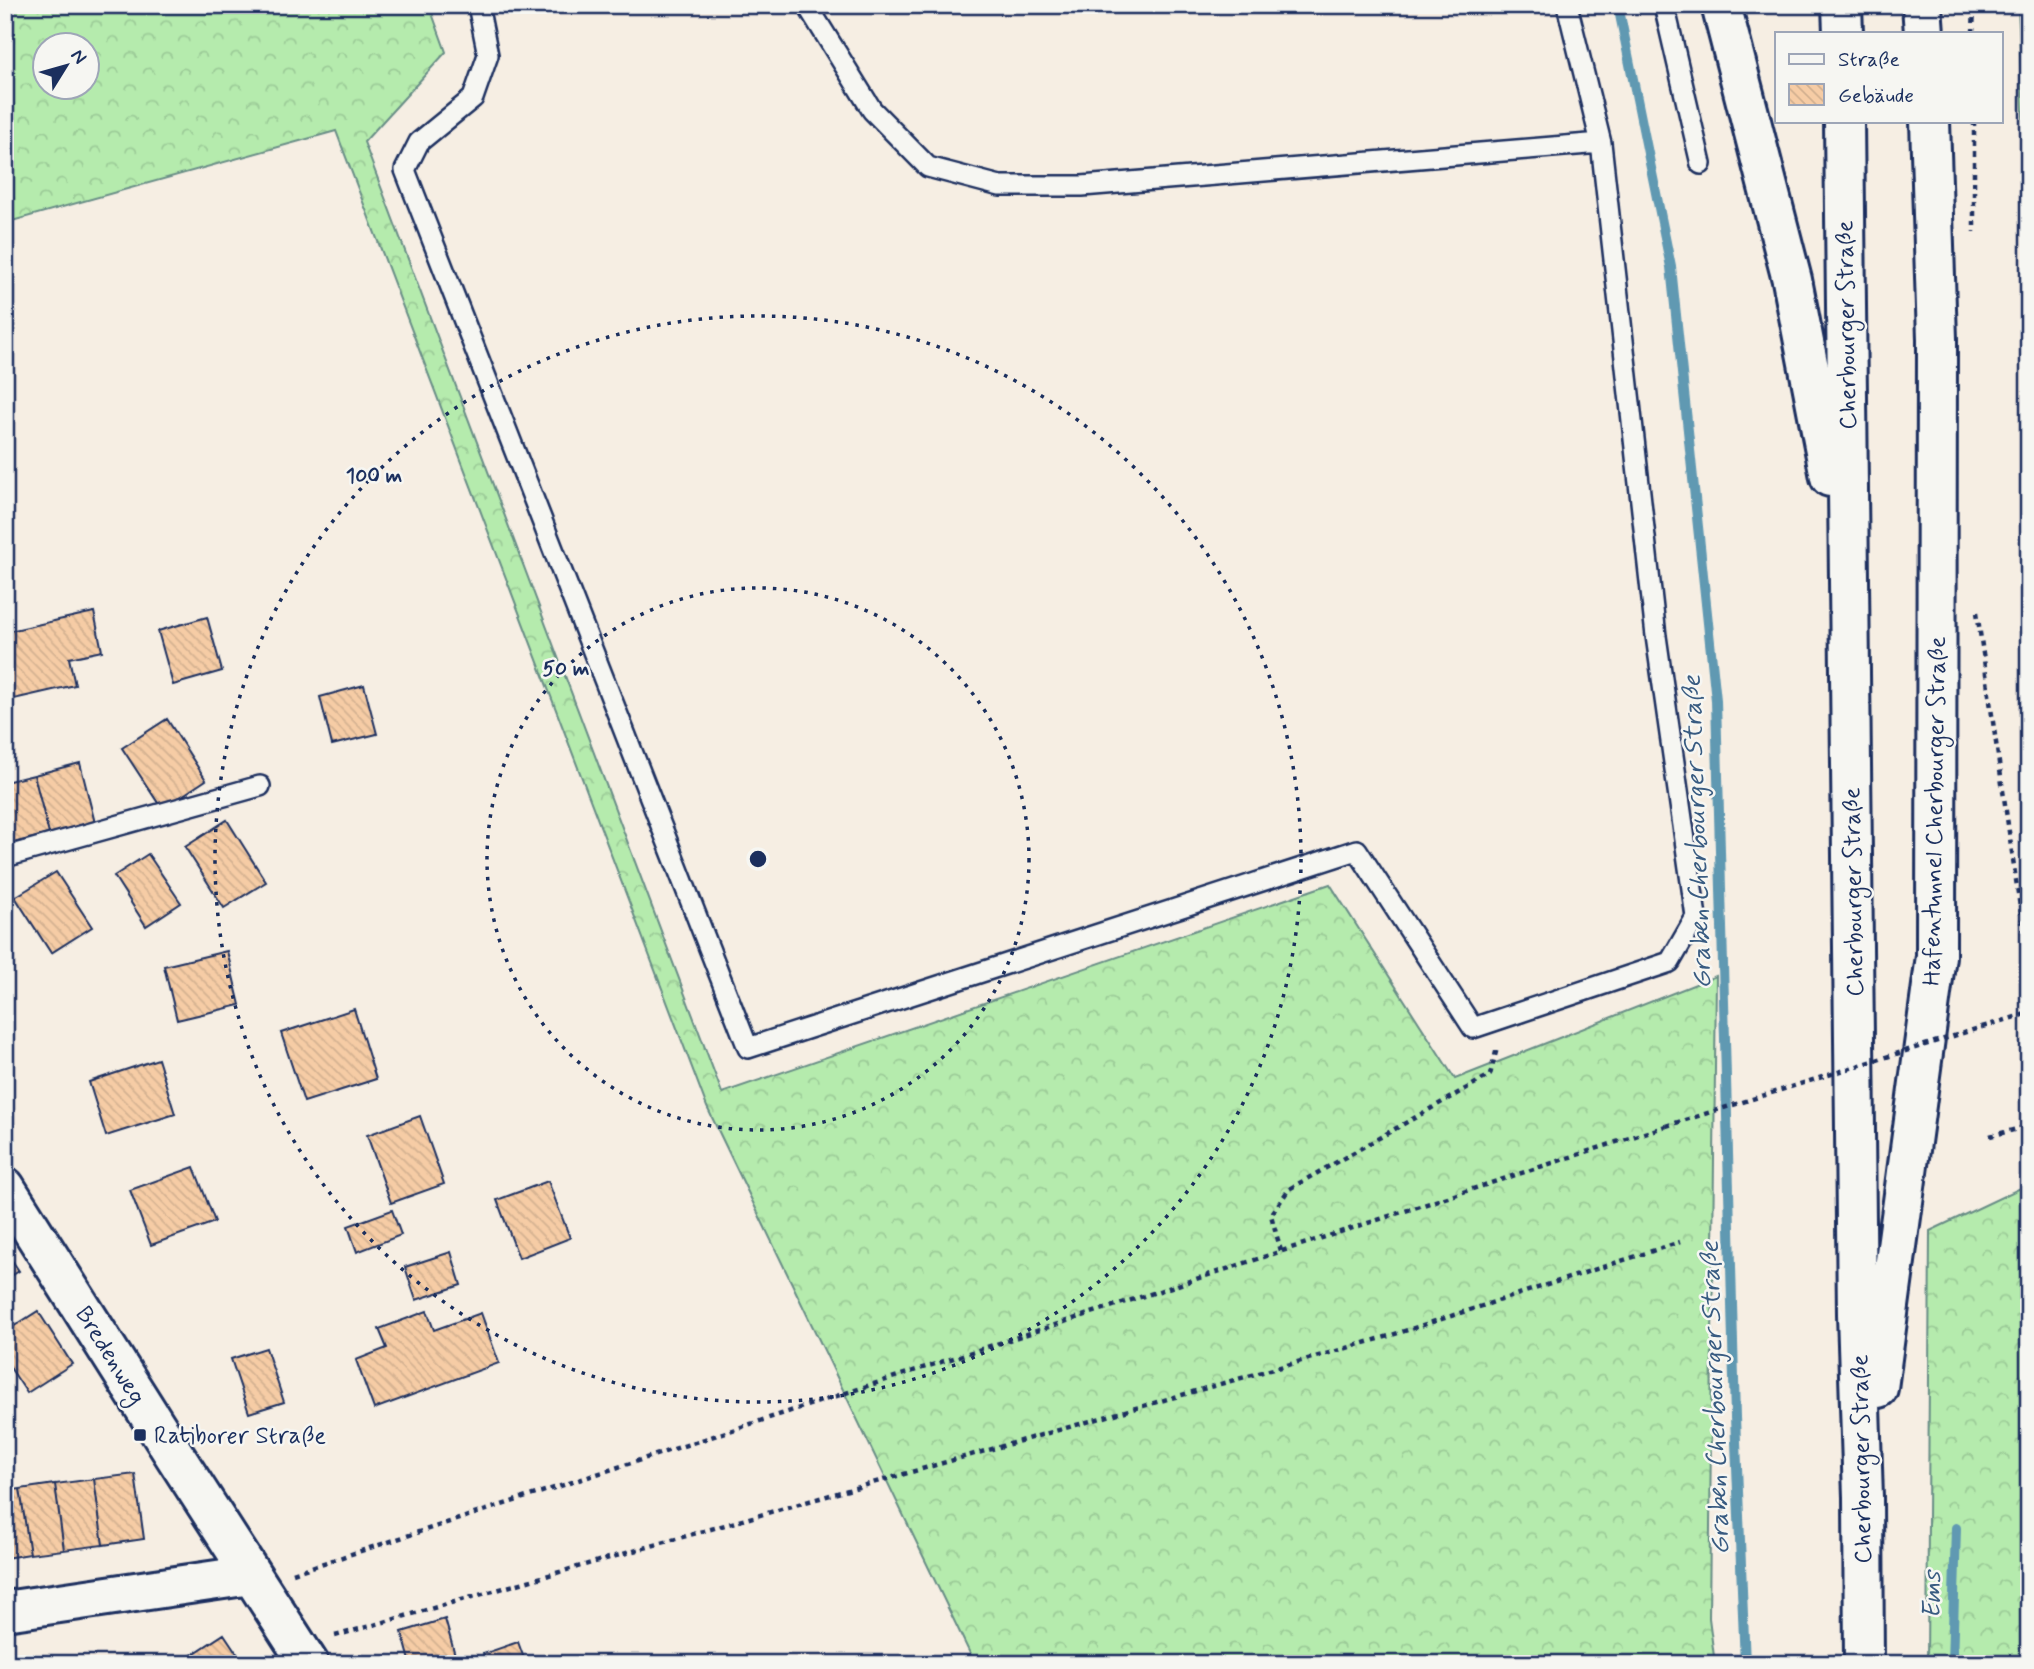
<svg xmlns="http://www.w3.org/2000/svg" width="2034" height="1669" viewBox="0 0 2034 1669" font-family="Mynerve,sans-serif">
	<style>
		.forest { fill: url(#forest-crowns); stroke: #688d86; stroke-width: 2; fill-rule: evenodd }
		.lines { fill: none; stroke-linecap: round; stroke-linejoin: round }
		.stream { stroke: #6199b2; stroke-width: 10 }
		.building { fill: url(#building-back-hatch); stroke: #1b2f5e; stroke-width: 2 }
		.service-casing { stroke: #1b2f5e; stroke-width: 24 }
		.minor-casing { stroke: #1b2f5e; stroke-width: 44 }
		.primary-casing { stroke: #1b2f5e; stroke-width: 44 }
		.path { stroke: #1b2f5e; stroke-width: 4.5; stroke-dasharray: 5 5; stroke-linecap: butt }
		.service { stroke: #f6f6f2; stroke-width: 19 }
		.minor { stroke: #f6f6f2; stroke-width: 38 }
		.primary { stroke: #f6f6f2; stroke-width: 38 }
		.path-bridge { stroke: #1b2f5e; stroke-width: 4.5; stroke-dasharray: 5 5; stroke-linecap: butt }
		.ring { fill: none; stroke: #1b2f5e; stroke-width: 3.5; stroke-dasharray: 3.5 7 }
		.poi-dot { fill: #1b2f5e; stroke: #f6f6f2; stroke-width: 2.5 }
		.labels { text-anchor: middle; stroke-width: 5; stroke-linejoin: round; paint-order: stroke }
		.street-label { font-size: 24px; fill: #1b2f5e; stroke: #f6f6f2 }
		.poi-label { font-size: 24px; fill: #1b2f5e; stroke: #f6f6f2; text-anchor: start }
		.water-label { font-size: 26px; font-style: italic; fill: #385b81; stroke: #f6f6f2 }
		.centre { fill: #1b2f5e; stroke: #f6f6f2; stroke-width: 3.5 }
		.ring-label { font-size: 21px; text-anchor: middle; font-weight: bold; fill: #1b2f5e; stroke: #f6f6f2; stroke-width: 5; stroke-linejoin: round; paint-order: stroke }
	</style>
	<defs>
		<pattern id="forest-crowns" width="20" height="18" patternUnits="userSpaceOnUse" patternTransform="scale(1.75)"><rect width="20" height="18" fill="#b5ebad"/><path d="M2 6a3 3 0 1 1 6 0M12 15a3 3 0 1 1 6 0" fill="none" stroke="#9bca97"/></pattern>
		<pattern id="building-back-hatch" width="6" height="6" patternUnits="userSpaceOnUse" patternTransform="scale(1.75)"><rect width="6" height="6" fill="#f6cca5"/><path d="M-1 5l2 2M0 0l6 6M5-1l2 2" fill="none" stroke="#d2b090"/></pattern>
	</defs>
	<rect width="100%" height="100%" fill="#f6eee3"/>
	<filter id="ink" filterUnits="userSpaceOnUse"><feTurbulence type="fractalNoise" baseFrequency=".0143" numOctaves="2"/><feDisplacementMap in="SourceGraphic" scale="14" xChannelSelector="R" yChannelSelector="G"/><feConvolveMatrix kernelMatrix="1 2 1 2 8 2 1 2 1" color-interpolation-filters="sRGB"/></filter>
	<g filter="url(#ink)">
		<path class="forest" d="M5,5h424l17,47 -82,90 358,951 608,-209 125,195 261,-103 -7,642 6,46h-740l-268,-557 -371,-976 -331,92zM46,46h42v42h-42z
			M2018,5h11v242z
			M2029,1184v480h-102l3,-433z"/>
		<g class="lines">
			<path class="stream" d="M1618,5l53,262 45,433 19,717 10,247
				M1952,1664l4,-136"/>
		</g>
		<path class="building" d="M94,612l8,39 -33,7 6,27 -70,16v-69z
			M207,617l15,54 -49,14 -15,-54z
			M364,685l13,49 -45,11 -12,-48z
			M167,719l39,61 -44,29 -40,-61z
			M80,763l15,60 -46,11 -15,-59z
			M34,775l15,59 -40,10 -4,-13v-49z
			M227,820l39,62 -42,26 -39,-61z
			M148,854l33,49 -35,23 -32,-50z
			M56,872l36,55 -41,26 -36,-56z
			M227,951l13,54 -63,15 -13,-54z
			M354,1009l22,70 -72,23 -23,-69z
			M158,1059l17,55 -69,22 -17,-54z
			M420,1116l24,68 -53,19 -24,-68z
			M194,1167l21,55 -64,23 -21,-55z
			M548,1181l22,57 -51,20 -22,-58z
			M392,1210l9,25 -44,17 -9,-26z
			M5,1250l14,21 -14,9z
			M451,1252l10,33 -45,15 -11,-33z
			M38,1311l34,53 -45,29 -22,-33v-28z
			M427,1311l7,19 47,-17 18,50 -125,46 -18,-49 31,-12 -8,-19z
			M266,1348l18,54 -35,11 -18,-54z
			M135,1474l9,65 -41,6 -9,-66z
			M94,1479l9,66 -39,5 -9,-66z
			M55,1484l9,66 -34,4 -10,-65z
			M20,1489l10,65 -25,4v-67z
			M445,1619l10,36 -30,9h-14l-9,-32z
			M224,1634l20,30h-57l-3,-4z
			M518,1642l8,22h-39l-4,-10z"/>
		<g class="lines">
			<defs>
				<path id="service" d="M478,5l10,50 -15,43 -54,44 -14,28 343,878 609,-198 116,178 197,-66 26,-45 -40,-281 -55,-493 -34,-138
					M807,5l65,105 56,57 72,19h82l519,-43
					M1664,5l37,159
					M5,857l255,-71"/>
				<path id="minor" d="M5,1187l170,269 134,208
					M5,1611l246,-36"/>
				<path id="primary" d="M1721,5l71,275 38,197
					M1842,5l1,28
					M1922,5l2,28
					M1844,121l13,1193 6,183 1,167
					M1878,1388l58,-432 1,-617 -7,-218"/>
			</defs>
			<use href="#service" class="service-casing"/>
			<use href="#minor" class="minor-casing"/>
			<use href="#primary" class="primary-casing"/>
			<path class="path" d="M1973,33l1,-28
				M1974,121v111
				M1977,612l52,357
				M1982,1027l47,-14
				M1990,1136l39,-10
				M1281,1251l-10,-36 18,-26 201,-114 7,-27
				M293,1573l1373,-447
				M335,1636l1054,-300 291,-94"/>
			<use href="#service" class="service"/>
			<use href="#minor" class="minor"/>
			<use href="#primary" class="primary"/>
			<path class="path-bridge" d="M1666,1126l316,-99"/>
		</g>
	</g>
	<g class="ring">
		<circle cx="758" cy="859" r="271"/>
		<circle cx="758" cy="859" r="543"/>
	</g>
	<rect class="poi-dot" x="133" y="1428" width="14" height="14" rx="3.5"/>
	<g class="labels">
		<g class="street-label">
			<text transform="translate(1846 325) rotate(-91)" y="8">Cherbourger Straße</text>
			<text transform="translate(1934 811) rotate(-89)" y="8">Hafentunnel Cherbourger Straße</text>
			<text transform="translate(1853 892) rotate(-91)" y="8">Cherbourger Straße</text>
			<text transform="translate(111 1355) rotate(58)" y="8">Bredenweg</text>
			<text transform="translate(1861 1459) rotate(-91)" y="8">Cherbourger Straße</text>
		</g>
		<g class="poi-label">
			<text x="154" y="1443">Ratiborer Straße</text>
		</g>
		<g class="water-label">
			<text transform="translate(1696 832) rotate(-92)" y="9">Graben Cherbourger Straße</text>
			<text transform="translate(1714 1398) rotate(-92)" y="9">Graben Cherbourger Straße</text>
			<text transform="translate(1931 1595) rotate(-89)" y="9">Ems</text>
		</g>
	</g>
	<circle cx="758" cy="859" r="10" class="centre"/>
	<g class="ring-label">
		<text x="374" y="482">100 m</text>
		<text x="566" y="675">50 m</text>
	</g>
	<rect width="2034" height="1669" fill="none" stroke="#f6f6f2" stroke-width="28"/>
	<rect x="14" y="14" width="2006" height="1641" fill="none" stroke="#1b2f5e" stroke-width="2.5" filter="url(#ink)"/>
	<rect x="1775" y="32" width="228" height="91" fill="#f6f6f2" stroke="#9ea6b7" stroke-width="2"/>
	<rect x="1789" y="54" width="35" height="10" fill="#f6f6f2" stroke="#9ea6b7" stroke-width="2"/>
	<text x="1838" y="66" font-size="21" fill="#1b2f5e">Straße</text>
	<rect x="1789" y="84" width="35" height="21" fill="url(#building-back-hatch)" stroke="#9ea6b7" stroke-width="2"/>
	<text x="1838" y="102" font-size="21" fill="#1b2f5e">Gebäude</text>
	<g transform="translate(66 66) rotate(53)"><circle r="33" fill="#f6f6f2" stroke="#9ea6b7" stroke-width="2"/>
	<path d="M0-5L12 26L0 18L-12 26Z" fill="#1b2f5e"/>
	<text y="-10" font-size="19" font-weight="bold" text-anchor="middle" fill="#1b2f5e">N</text>
	</g>
</svg>
